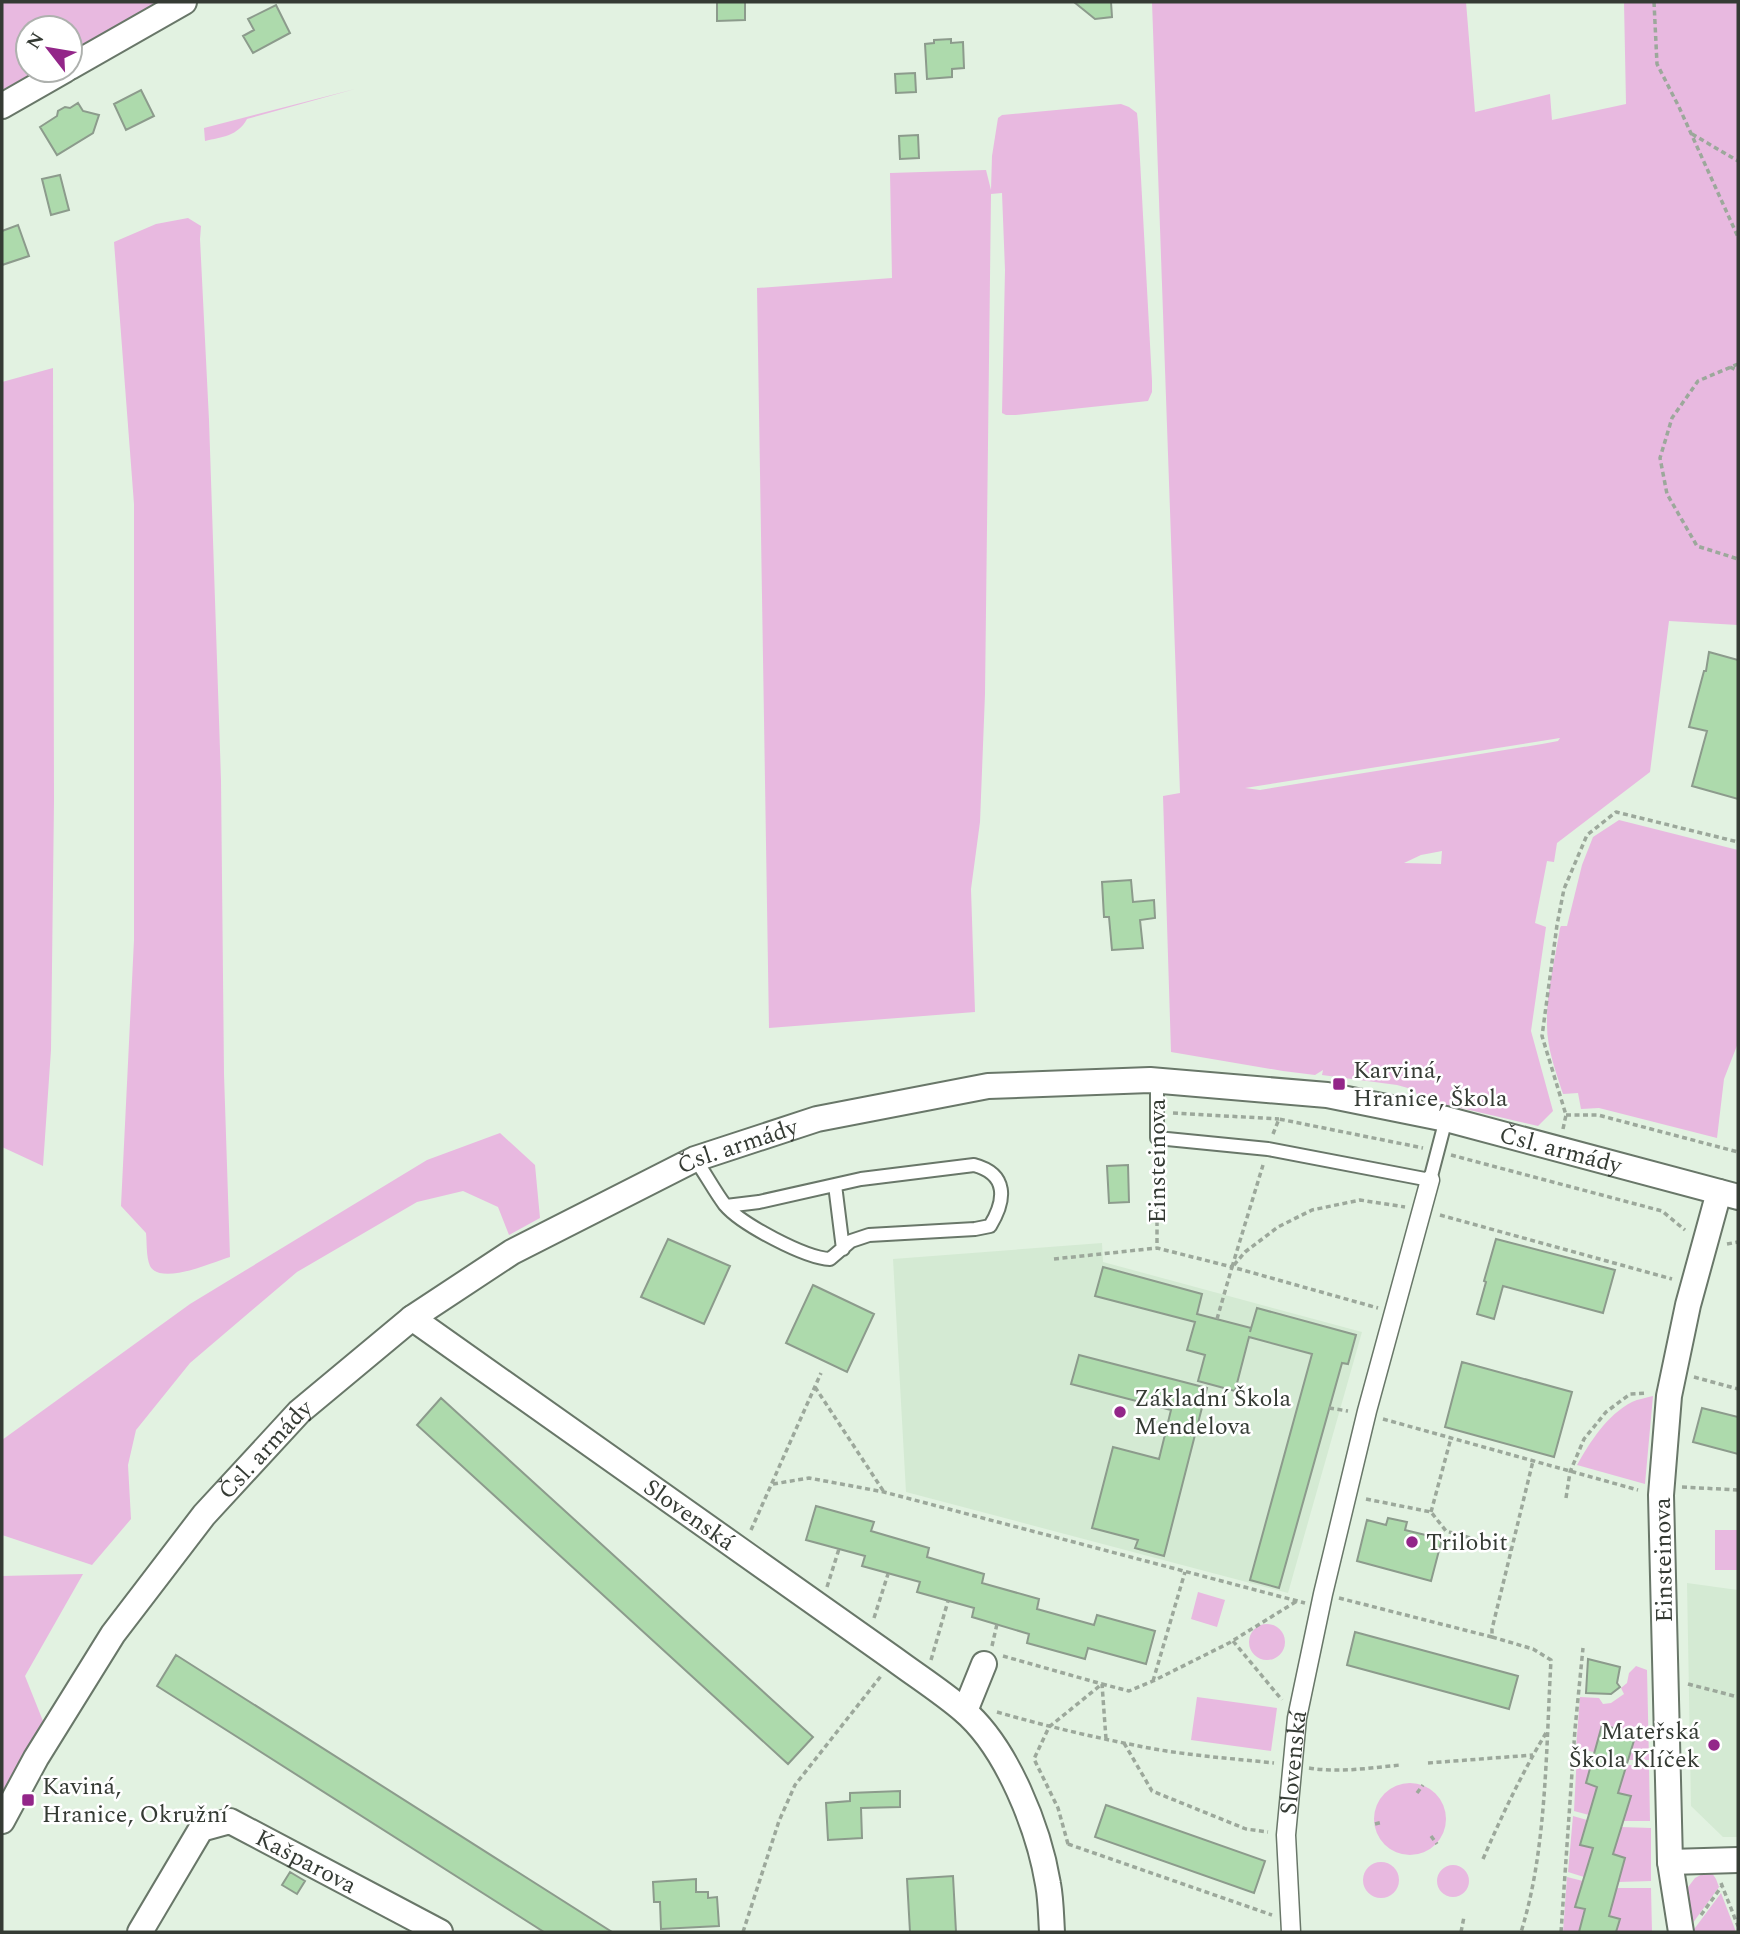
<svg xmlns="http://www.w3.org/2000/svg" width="1740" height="1934" viewBox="0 0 1740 1934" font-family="Spectral,serif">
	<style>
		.built { fill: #d4ead3 }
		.green { fill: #e8b9e0; fill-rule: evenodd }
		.building { fill: #addaac; stroke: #8c9b8c; stroke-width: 2 }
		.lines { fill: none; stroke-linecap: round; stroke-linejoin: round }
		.service-casing { stroke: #697769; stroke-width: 16 }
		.pedestrian-casing { stroke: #697769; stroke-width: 21 }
		.minor-casing { stroke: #697769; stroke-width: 28 }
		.path { stroke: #9ca89b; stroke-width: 3.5; stroke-dasharray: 5 3.5; stroke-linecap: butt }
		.service { stroke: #fff; stroke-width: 12 }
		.pedestrian { stroke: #fff; stroke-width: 18 }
		.minor { stroke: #fff; stroke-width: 24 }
		.poi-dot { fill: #932689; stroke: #fff; stroke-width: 2.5 }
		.labels { text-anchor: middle; stroke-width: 5; stroke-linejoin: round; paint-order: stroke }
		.poi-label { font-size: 24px; fill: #353b34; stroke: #fff; text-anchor: start }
		.street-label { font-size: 24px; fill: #353b34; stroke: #fff }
	</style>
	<rect width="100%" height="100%" fill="#e2f2e1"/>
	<path class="built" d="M1102,1243l1,19 259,70 -74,261 -382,-101 -13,-233z
		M1687,1583l51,7v247h-15l-32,-31z"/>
	<path class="green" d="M2,2h159l-91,52v-26h-42v42h11l-37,20z
		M1152,2h314l9,110 75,-18 2,26 74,-16 -2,-102h114v623l-69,-4 -19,151 -93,71 -3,19 -7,-1 -12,62 11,4 -15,104 22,80 -15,15 -120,-28 -3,-8 -18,-5 -75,-10 1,-5 -8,5 -32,-4 -112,-19 -8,-256 17,-3zM1560,738l-2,3 -16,3 -282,46 -15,-2zM1442,851l-1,13 -37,-1 17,-8z
		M355,89l-108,30c-9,17 -25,18 -42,22l-1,-13z
		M1121,104l8,3 8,6 1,10 14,258v11l-4,9 -132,14h-10l-4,-2 3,-143 -3,-77 -11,1 -6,500 -5,128 -9,67 4,123 -206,16 -12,-740 135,-10 -2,-105 96,-3 5,20 1,-34 6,-38 4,-3z
		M188,218l13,8 -1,13 9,181 12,360 3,294 6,183c-17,5 -69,29 -80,9 -4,-9 -3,-24 -4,-33l-25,-27 13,-266v-436l-20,-262 42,-18z
		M53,368l1,433 -3,249 -8,116 -41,-19v-765z
		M1619,820l119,30v193l-14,36 -7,59 -118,-30 -18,1 -3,-16 -15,1c-7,-22 -16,-45 -16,-69 -1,-32 8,-65 13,-97l1,-2h6l15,-61 11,-28z
		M500,1133l35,32 5,53 -31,17 -11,-28 -35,-16 -46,11 -120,70 -107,91 -54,67 -8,35 3,54 -39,46 -90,-30v-95l188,-136 237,-144z
		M1653,1396l-8,88 -68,-19c13,-23 30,-50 55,-63 6,-3 14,-4 21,-6z
		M1715,1530h23v40h-23z
		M83,1574l-58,102 18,45 -41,76v-221z
		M1198,1592l27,8 -8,27 -26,-8z
		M1249 1642a18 18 0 1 1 36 0a18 18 0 1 1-36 0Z
		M1636,1666l11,4 2,90h-21l-52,-12 4,-51 19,1 4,6 8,-1 13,-9 -3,-6 6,-5 2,-10z
		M1197,1697l80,11 -6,43 -80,-11z
		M1577,1753l16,5 -7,25 11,4 -8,28 -15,-4z
		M1626,1765l23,1 1,55h-27l8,-25 -13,-3z
		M1374 1819a36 36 0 1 1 72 0a36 36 0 1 1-72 0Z
		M1573,1816l14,4 6,28 -9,29 -16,-5z
		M1621,1827l30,1v53l-33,1 7,-24 -12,-4z
		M1363 1880a18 18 0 1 1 36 0a18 18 0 1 1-36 0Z
		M1437 1881a16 16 0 1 1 32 0a16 16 0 1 1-32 0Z
		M1710,1870l6,9 3,8 -32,44 -5,-36 13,-17z
		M1567,1877l16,4 -8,25 10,3 -6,23h-16z
		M1616,1888h35l1,44h-36l3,-13 -10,-3z
		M1721,1893l15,39h-44z"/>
	<path class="building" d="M717,2h28v18l-28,1z
		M1074,2h37l1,15 -17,2z
		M276,5l14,28 -37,20 -10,-17 11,-6 -6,-11z
		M951,39v4l12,-1 1,26 -12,1v8l-25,2 -2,-35 9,-1v-3z
		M915,73l1,19 -20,1 -1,-19z
		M141,90l13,26 -28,14 -12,-26z
		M78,103l5,8 16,4 -6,18 -36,22 -17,-28 17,-11 1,-5 7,-4 5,1z
		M918,135l1,23 -19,1 -1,-23z
		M60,175l9,35 -18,5 -9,-36z
		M18,225l11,31 -27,9v-34z
		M1709,652l29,8v139l-46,-13 15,-55 -18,-4 15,-56h2z
		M1131,880l2,22 21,-2 1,18 -15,2 3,28 -31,2 -3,-33h-5l-2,-35z
		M1128,1165l1,37 -20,1 -2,-37z
		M668,1239l62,27 -26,58 -63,-27z
		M1496,1239l119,31 -12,43 -100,-27 -9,33 -17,-5 9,-32 -2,-1z
		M1103,1267l99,27 -5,20 54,14 -1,4 7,-24 99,27 -8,29 -6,-1 -63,225 -29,-8 62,-226 -63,-17 -14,54 -37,-10 7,-26 -18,-5 8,-28 -100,-26z
		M813,1285l61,29 -27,58 -61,-29z
		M1079,1355l128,33 -43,168 -29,-8 3,-8 -46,-12 21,-81 46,12 12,-49 -100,-26z
		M1462,1362l110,30 -18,65 -109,-30z
		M441,1398l372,339 -25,27 -371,-339z
		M1702,1408l36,9v37l-45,-12z
		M816,1506l58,16 -3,9 58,17 -2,9 57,17 -2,9 57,16 -2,10 57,16 3,-10 58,16 -9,33 -58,-16 -3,11 -58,-16 2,-9 -57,-17 2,-9 -57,-16 3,-10 -58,-16 3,-10 -59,-16z
		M1388,1518l19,4 -2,8 37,9 -11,42 -74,-20 10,-41 19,5z
		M1355,1632l163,44 -9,33 -162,-44z
		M176,1655l436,277h-68l-387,-246z
		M1588,1659l32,8 -3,16 3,4 -9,7 -25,-1z
		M1602,1725l34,9 -18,59 13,3 -18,58 12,4 -16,58 11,3 -4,13h-37l6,-23 -10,-2 18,-59 -13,-3 17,-58 -11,-4z
		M900,1791v16l-39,1 1,30 -34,2 -2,-37 24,-2v-8z
		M1106,1805l159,56 -11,32 -159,-56z
		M290,1872l15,9 -8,13 -15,-9z
		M953,1876l3,56h-46l-3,-53z
		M696,1879v13h12v6l9,-1 2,29 -58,3 -1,-27h-6l-1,-20z"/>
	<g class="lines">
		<defs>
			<path id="service" d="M1157,1080v58l111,11 162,31 16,-61
				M695,1159c10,14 20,33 30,46 16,19 80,53 105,54l21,-18 18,-6 106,-6 15,-3c16,-26 18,-52 -16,-61l-113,14 -102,23 -33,4
				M835,1185l8,64"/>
			<g id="pedestrian">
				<path id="s1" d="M1291,1932l-5,-97 11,-117 26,-124 44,-183 63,-231"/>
			</g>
			<g id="minor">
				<path d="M70,67l114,-65"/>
				<path d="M2,106l63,-36"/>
				<path id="s2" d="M412,1318l482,341c23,17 48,33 69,51 44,37 76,119 85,174 3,16 3,32 4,48"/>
				<path d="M965,1711l19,-47"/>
				<path id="s3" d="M2,1821l34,-63 77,-124 91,-119 95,-103 113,-94 100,-66 183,-93 122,-40 171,-33 162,-6 177,15 119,24 292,78"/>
				<path d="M1670,1862l68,-2"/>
				<path id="s4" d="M140,1932l61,-103 29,-8 210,111"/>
				<path d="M1681,1932l-11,-70 -9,-367 8,-99 19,-91 31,-113"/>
			</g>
		</defs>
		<use href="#service" class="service-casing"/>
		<use href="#pedestrian" class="pedestrian-casing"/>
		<use href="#minor" class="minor-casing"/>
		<path class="path" d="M1654,2l3,62 22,43 59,130
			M1692,134l46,27
			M1738,364l-40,17 -26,37 -12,40 7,36 30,52 41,13
			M1730,367l8,4
			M1173,1113l106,6
			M1566,1115h32l140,37
			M1563,1129l3,-14 -24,-79 15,-111 7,-36 23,-54 29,-23 122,30
			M1273,1134l6,-15 144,29
			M1157,1153v95l75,19
			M1451,1155l211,56 23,19
			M1440,1215l232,64
			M1727,1244l11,-2
			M1054,1259l103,-11
			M1234,1265l11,-13 33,-25 34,-17 48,-10 45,7
			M1232,1267l31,-102
			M1217,1319l15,-52 146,41
			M1694,1377l44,12
			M815,1387l69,105
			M1329,1408l19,3
			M1383,1419l255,71
			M773,1484l36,-6 75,14 421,111
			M1682,1487l56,3
			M1566,1498l4,-26 14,-33 22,-27 24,-18 17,-1
			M1366,1499l65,13 15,19 66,19
			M1431,1512l20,-74
			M751,1530l70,-157
			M827,1587l12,-38
			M1339,1598l153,39v-8l41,-168
			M874,1618l14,-44
			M1492,1637l41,12 18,11c-5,87 -4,190 -30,272
			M1233,1641l49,59
			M992,1646l5,-22
			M1003,1656l99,28 4,55
			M931,1660l17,-59
			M1153,1681l32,-109
			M1688,1684l50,13
			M997,1712c45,13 91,24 137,33 46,10 93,13 140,18
			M1124,1743l28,48 94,38 22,3
			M1428,1763l105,-8
			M1309,1768c30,5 61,0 91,-3
			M1417,1793l6,-8
			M1375,1824l8,-2
			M1431,1836l6,8
			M1068,1844l-10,-36 -24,-49 15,-32 53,-43 27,7 24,-10 76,-38 68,-42
			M1068,1844l204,71
			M1483,1859c19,-44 39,-86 63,-126
			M1721,1883l17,43
			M1701,1915l21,-29
			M743,1932l36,-111 16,-36 86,-109
			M1461,1932l3,-15
			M1561,1932l14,-203 8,-81"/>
		<use href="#service" class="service"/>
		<use href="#pedestrian" class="pedestrian"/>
		<use href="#minor" class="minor"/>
	</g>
	<g class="poi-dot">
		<rect x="1332" y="1077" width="14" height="14" rx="3.5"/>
		<circle cx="1120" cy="1412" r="7"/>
		<circle cx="1412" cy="1542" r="7"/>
		<circle cx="1714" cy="1745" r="7"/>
		<rect x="21" y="1793" width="14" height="14" rx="3.5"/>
	</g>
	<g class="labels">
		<g class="poi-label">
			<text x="1353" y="1078">Karviná,<tspan x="1353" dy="28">Hranice, Škola</tspan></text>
			<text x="1134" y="1406">Základní Škola<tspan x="1134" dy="28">Mendelova</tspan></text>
			<text x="1426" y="1550">Trilobit</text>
			<text x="1700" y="1739" text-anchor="end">Mateřská<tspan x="1700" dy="28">Škola Klíček</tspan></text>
			<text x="42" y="1794">Kaviná,<tspan x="42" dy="28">Hranice, Okružní</tspan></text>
		</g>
		<g class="street-label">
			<text dy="8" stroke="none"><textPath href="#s3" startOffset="1024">Čsl. armády</textPath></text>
			<text dy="8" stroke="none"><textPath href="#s3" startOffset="1862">Čsl. armády</textPath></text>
			<text transform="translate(1157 1161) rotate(-90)" y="8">Einsteinova</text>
			<text dy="8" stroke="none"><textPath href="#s3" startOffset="457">Čsl. armády</textPath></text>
			<text dy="8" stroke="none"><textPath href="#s2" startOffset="340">Slovenská</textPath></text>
			<text transform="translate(1663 1560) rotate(-91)" y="8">Einsteinova</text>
			<text dy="8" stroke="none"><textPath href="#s1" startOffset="170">Slovenská</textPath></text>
			<text dy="8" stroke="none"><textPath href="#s4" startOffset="236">Kašparova</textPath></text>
		</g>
	</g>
	<rect width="1740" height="1934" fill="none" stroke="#353b34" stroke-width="7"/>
	<g transform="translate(49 49) rotate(301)"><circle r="33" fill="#ffffff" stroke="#aeb1ae" stroke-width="2"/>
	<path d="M0-5L12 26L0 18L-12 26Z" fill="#932689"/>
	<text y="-10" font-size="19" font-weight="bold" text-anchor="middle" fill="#353b34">N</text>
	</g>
</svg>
